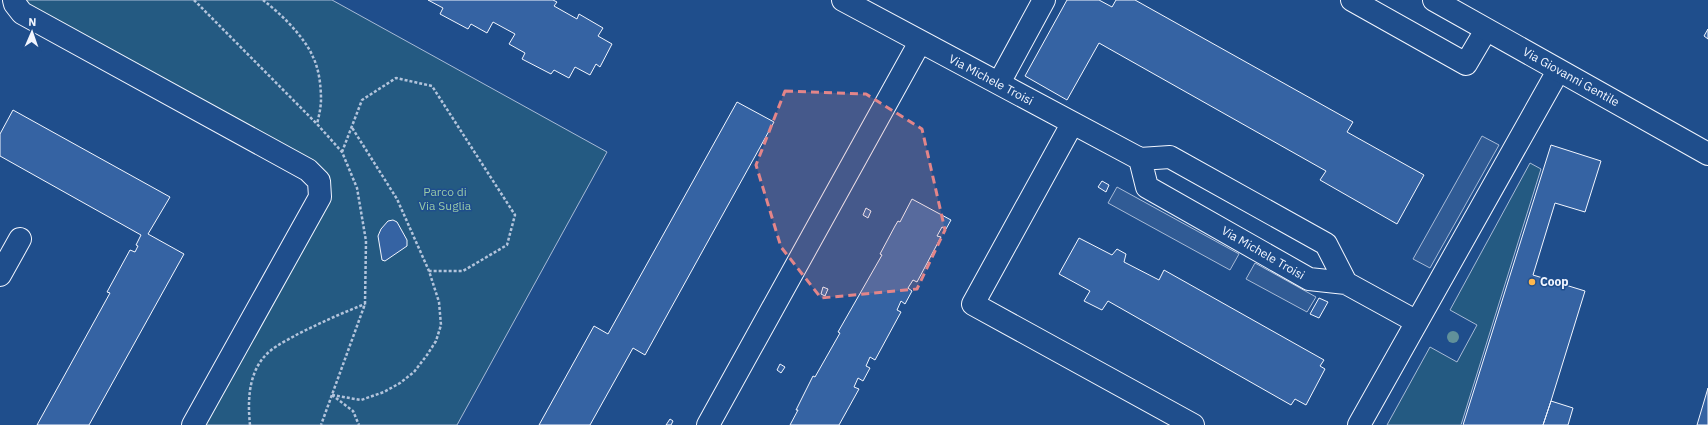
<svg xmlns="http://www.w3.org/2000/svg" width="1708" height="425" viewBox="0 0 1708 425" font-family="'IBM Plex Sans',sans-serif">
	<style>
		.green { fill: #245a82; stroke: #a8bbd7 }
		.parking { fill: #305b95; stroke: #a8bbd7 }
		.building { fill: #3563a3; stroke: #f2f6ff }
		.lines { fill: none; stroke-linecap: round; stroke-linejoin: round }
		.minor-casing { stroke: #f2f6ff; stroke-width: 24 }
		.major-casing { stroke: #f2f6ff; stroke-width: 24 }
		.path { stroke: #b3c4dc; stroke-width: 2.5; stroke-dasharray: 3 2; stroke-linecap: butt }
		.minor { stroke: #1f4e8c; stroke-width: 22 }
		.major { stroke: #1f4e8c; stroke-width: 22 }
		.tree { fill: #61919a }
		.marked { fill: #e38589; fill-opacity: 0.2; stroke: #e38589; stroke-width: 3; stroke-dasharray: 8 5; stroke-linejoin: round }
		.poi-dot { fill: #ffb74d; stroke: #1f4e8c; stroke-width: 1.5 }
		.labels { text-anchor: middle; stroke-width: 3; stroke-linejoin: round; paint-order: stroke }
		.street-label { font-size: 12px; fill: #f2f6ff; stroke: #1f4e8c }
		.park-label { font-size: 12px; fill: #97c8a6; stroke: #1f4e8c }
		.poi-label { font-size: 12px; font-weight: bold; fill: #f2f6ff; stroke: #1f4e8c; text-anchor: start }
	</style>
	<rect width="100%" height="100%" fill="#1f4e8c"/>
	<path class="green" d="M21,0h311l275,152 -150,273h-256l126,-237z
		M1530,163l11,6 -80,256h-74l43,-78 27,15 20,-37 -27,-15z"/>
	<path class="parking" d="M1482,136l17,9 -69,123 -17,-9z
		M1117,187l122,67 -9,16 -122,-67z
		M1255,263l61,34 -9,15 -61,-33z"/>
	<path class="building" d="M428,0h125l4,2 -3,4 23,13 2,-5 24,14 -5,8 14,8 -12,23 -4,-3 -6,11 -15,-8 -6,11 -15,-8 -3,4 -29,-15 3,-6 -16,-9 6,-10 -22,-12 -6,11 -16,-9 -3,5 -28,-15 3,-6z
		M1067,0h32l13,7 4,-7h19l218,122 -6,10 77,43 -27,49 -77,-44 6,-9 -227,-128 -32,57 -42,-24z
		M1708,29v10l-4,-3z
		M737,102l37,20 -129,233 -12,-7 -43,77h-51l55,-99 14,8z
		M13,110l157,87 -22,37 36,20 -95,171h-52l73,-132 -3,-1 23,-42 5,2 3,-6 -2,-1 5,-10 -141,-79v-22z
		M1551,145l50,16 -16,51 -30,-9 -22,72 52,16 -34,110 -8,24h-80z
		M1102,181l7,4 -3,7 -8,-5z
		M912,199l39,21 -5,9 -4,-2 -5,9 4,1 -24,45 -4,-2 -5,8 4,3 -7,13 -4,-3 -4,9 4,2 -26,48 -5,-3 -4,9 4,2 -7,13 -5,-3 -4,9 5,2 -20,36h-49l8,-15h-2l17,-34 2,1 25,-44 -2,-1 44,-77 -2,-1 15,-28 3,-5 2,1z
		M866,208l5,3 -3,7 -5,-3z
		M393,220l4,2 10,18v6l-22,15 -3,-1 -4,-24 3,-7 7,-8z
		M1079,238l33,17 5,-6 9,5 -2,8 35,18 5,-10 160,90 -4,6 5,3 -19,36 -11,-6 -4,6 -183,-104 -6,9 -18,-9 6,-10 -31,-17z
		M823,287l5,2 -3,7 -4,-2z
		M1319,298l9,4 -9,16 -9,-4z
		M780,364l5,3 -4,6 -4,-3z
		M1708,388v37h-11z
		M1551,401l22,7 -5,17h-25z
		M670,419l3,2 -2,4h-5z"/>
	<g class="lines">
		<defs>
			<path id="minor" d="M14,0l1,4 7,9 286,157 11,11 1,16 -127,228
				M843,0l297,159
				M1352,0l114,64 20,-34
				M999,83l45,-83
				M1072,124l-99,180 220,121
				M0,275l20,-36
				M1346,283l-20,-39 -156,-87 -30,2 7,28 162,92 37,4 71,39
				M708,425l212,-383
				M1359,425l199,-354"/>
			<path id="major" d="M1434,0l274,154"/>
		</defs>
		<use href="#minor" class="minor-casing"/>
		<use href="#major" class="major-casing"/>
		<path class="path" d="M194,0l123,124 25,28 15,36 9,53 -1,63 -44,121
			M263,0c18,14 41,36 50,57 6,12 8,29 8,42 0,8 -2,17 -4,25
			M342,152l20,-52 34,-22 36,8 83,129 -8,30 -44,26h-34
			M332,395l29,5 23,-8 16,-9 14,-11 13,-17 9,-14 5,-16 -2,-23 -10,-31 -32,-72 -46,-73
			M332,395l21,16 6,14
			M250,425c-3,-29 -1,-62 27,-79 6,-4 14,-8 21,-12 22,-11 44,-21 67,-30"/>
		<use href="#minor" class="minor"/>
		<use href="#major" class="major"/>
	</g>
	<circle class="tree" cx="1453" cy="337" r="6"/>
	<path class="marked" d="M785,91l81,3 56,35 23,101 -28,59 -96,9 -40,-51 -25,-82z"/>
	<circle class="poi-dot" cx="1532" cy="282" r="4"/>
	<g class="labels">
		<g class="street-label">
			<text transform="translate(1571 77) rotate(29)" y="4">Via Giovanni Gentile</text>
			<text transform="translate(991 80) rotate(28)" y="4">Via Michele Troisi</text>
			<text transform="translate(1263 253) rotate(30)" y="4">Via Michele Troisi</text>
		</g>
		<g class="park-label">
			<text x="445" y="196">Parco di<tspan x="445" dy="14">Via Suglia</tspan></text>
		</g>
		<g class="poi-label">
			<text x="1540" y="286">Coop</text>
		</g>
	</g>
	<g transform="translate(32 32) rotate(2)" stroke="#1f4e8c" stroke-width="3" paint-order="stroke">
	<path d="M0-3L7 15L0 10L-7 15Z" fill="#f2f6ff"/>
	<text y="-6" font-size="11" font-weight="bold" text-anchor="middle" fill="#f2f6ff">N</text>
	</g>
</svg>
